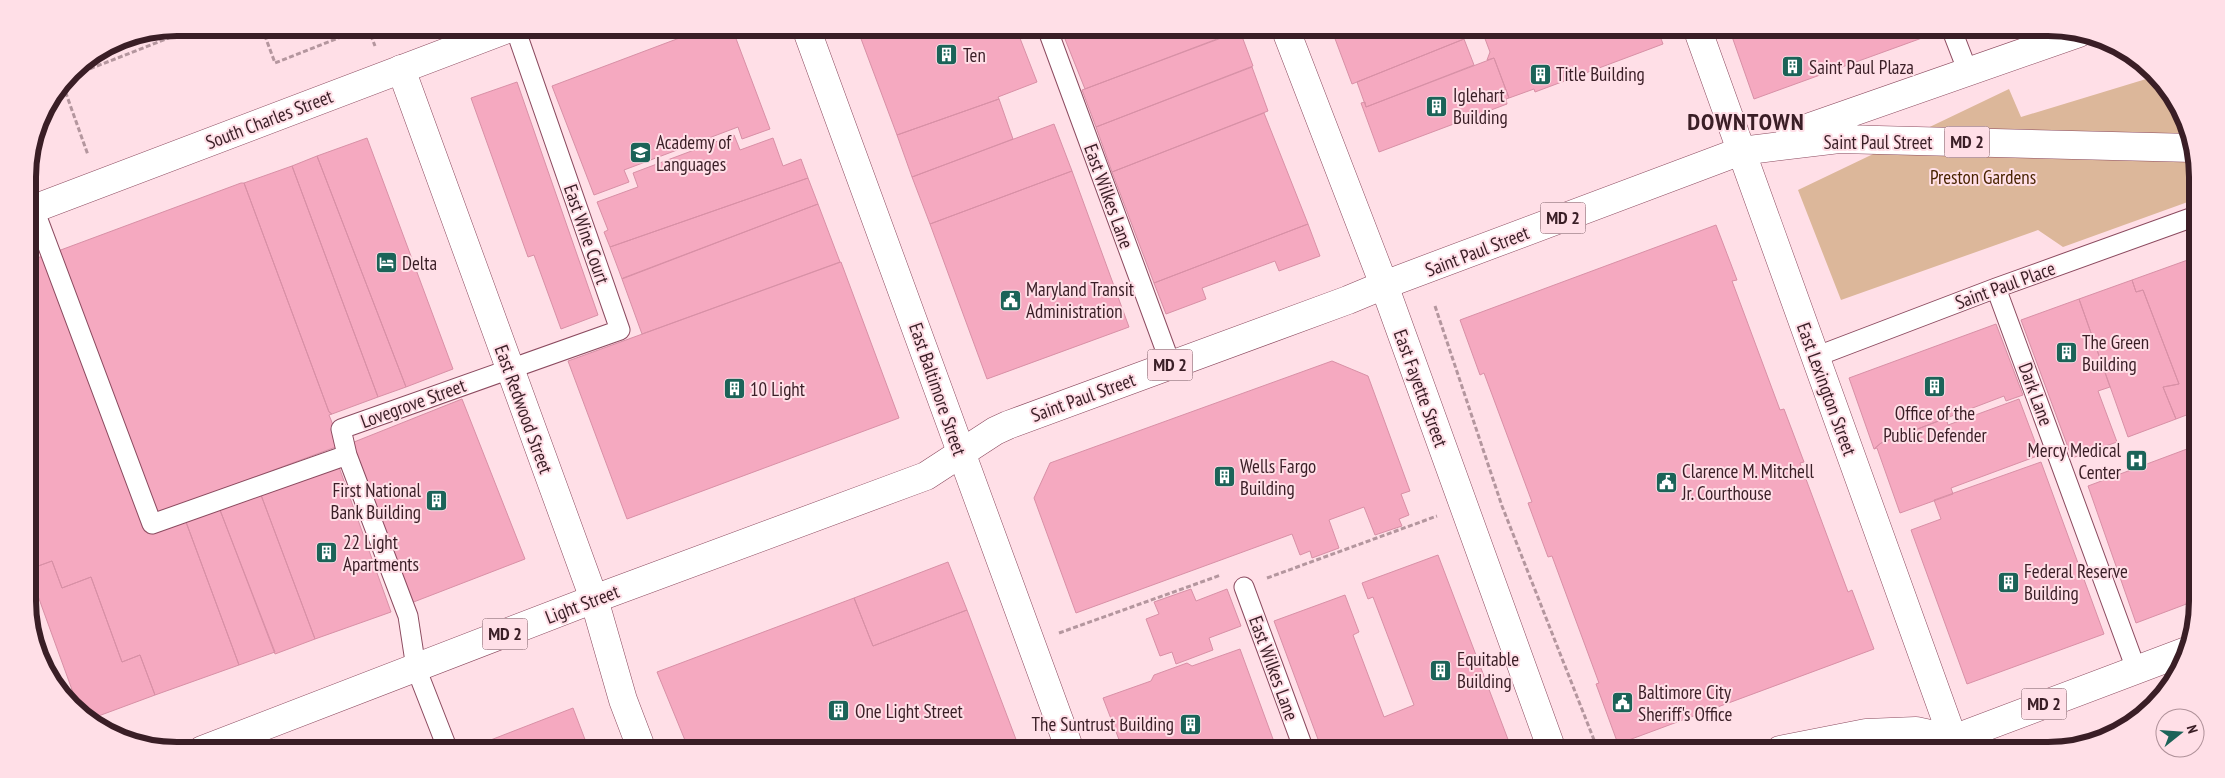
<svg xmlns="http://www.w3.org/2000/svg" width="2225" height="778" viewBox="0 0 2225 778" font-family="'PT Sans Narrow',sans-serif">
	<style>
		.park { fill: #dcb79a }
		.building { fill: #f5a9c0; stroke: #d890a6 }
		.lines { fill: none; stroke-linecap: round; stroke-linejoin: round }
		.lane-casing { stroke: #8b4a5f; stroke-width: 21 }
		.street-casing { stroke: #8b4a5f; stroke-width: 29 }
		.secondary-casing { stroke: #8b4a5f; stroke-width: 29 }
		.primary-casing { stroke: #8b4a5f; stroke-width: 29 }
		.path { stroke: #b4969e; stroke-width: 3; stroke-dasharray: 5 2.5; stroke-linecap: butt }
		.lane { stroke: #fff; stroke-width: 19 }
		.street { stroke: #fff; stroke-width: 28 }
		.secondary { stroke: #fff; stroke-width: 28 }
		.primary { stroke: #fff; stroke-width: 28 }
		.labels { text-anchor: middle; stroke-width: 4; stroke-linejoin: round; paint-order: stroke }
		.shield { fill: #ffdfe7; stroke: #755860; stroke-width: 1 }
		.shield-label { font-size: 18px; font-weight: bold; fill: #3a1e26 }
		.poi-label { font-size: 19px; fill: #3a1e26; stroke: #ffdfe7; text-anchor: start }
		.street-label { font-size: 19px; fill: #3a1e26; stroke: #ffdfe7 }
		.park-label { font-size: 19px; fill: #492400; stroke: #ffdfe7 }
		.district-label { font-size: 24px; font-weight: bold; letter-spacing: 1px; fill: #3a1e26; stroke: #ffdfe7 }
		.rim { fill: none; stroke: #3a1e26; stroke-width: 6 }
	</style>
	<rect width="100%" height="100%" fill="#ffdfe7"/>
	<path class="park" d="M2156,76l5,3 21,32 14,47v41l-133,48 -25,-17 -197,70 -43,-110 211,-101 12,28z
		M1898,741l25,8 -84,1z"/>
	<path class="building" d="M706,28h26l38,101 -28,10 -4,-12 -114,43 5,12 -35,13 -42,-109z
		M857,28h159l21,54 -39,15 1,2 -102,36z
		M1061,28h33l-29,11z
		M1094,28h142l2,3 -153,58 -20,-50z
		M1331,28h129l4,11 -112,45z
		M1481,28h176l6,16 -128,48 -1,-3 -25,9 -15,-40 -7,2 3,-8z
		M1729,28h201l3,6 -179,65z
		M1240,31l13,35 -157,61 -14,-37z
		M1464,39l10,26 -108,42 -9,-25z
		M1494,58l15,40 -3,1 1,5 -128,48 -18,-49 4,-1 1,5z
		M1252,67l16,44 -156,61 -16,-45z
		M517,82l81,233 -37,14 -27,-74 -6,2 -57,-159z
		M999,99l14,40 -101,38 -15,-42z
		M1264,113l44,111 -154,59 -42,-111z
		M1054,124l18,47 -142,53 -18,-47z
		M734,135l6,15 33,-12 10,28 18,-7 7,19 -198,69 -6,-15 4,-2 -11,-28 41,-15 -5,-14z
		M367,138l86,231 -47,18 -89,-231z
		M317,156l89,231 -28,10 -86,-231z
		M292,166l86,231 -46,17 -3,-2 -85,-229z
		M1072,171l57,156 -142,52 -57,-155z
		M808,178l10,26 -196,75 -12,-32z
		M241,183h3l85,229 3,2 -3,1 12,30 -186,69 -97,-263z
		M818,204l22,58 -198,72 -20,-55 1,-1z
		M1308,224l12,32 -41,15 -4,-10 -73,27 4,11 -40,15 -12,-31z
		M1716,225l21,55 -5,1 48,129 4,-1 20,53 -4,1 48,129 4,-2 22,59 -256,95 -22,-60 3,-1 -47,-127 -4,1 -20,-54 4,-1 -48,-129 -4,2 -20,-55z
		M49,254l103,280 34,-12 53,143 -84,30 -15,-40 -18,7 -31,-85 -29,11 -10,-27 -22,8 -2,-308z
		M2196,257l1,154 -21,8 -13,-32 16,-3 -36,-94 -7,2 -4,-12z
		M841,262l58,156 -272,101 -59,-158z
		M2132,280l4,12 7,-2 36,94 -16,3 13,32 -48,18 -49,-138z
		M2079,299l31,88 -12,4 19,51 -45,16 -51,-138z
		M1996,324l27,71 -17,6 -2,-5 -123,47 -7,6 -25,-71z
		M1332,361l36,15 42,115 -9,3 8,21 -10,4 3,7 -27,9 -11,-28 -35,13 10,28 -27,10 -2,-7 -10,4 -8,-21 -216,79 -42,-115 16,-35z
		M462,399l63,160 -114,44 -62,-159z
		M2019,399l21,56 -89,33 2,6 -53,19 -23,-65 -3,1 7,-6 65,-25 2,7z
		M2197,431v169l-61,23 -48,-137 99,-37z
		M2041,462l63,172 -137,50 -56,-154 30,-11 -7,-19z
		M339,467l52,145 -76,27 -54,-144z
		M261,495l54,144 -40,15 -55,-144z
		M220,510l55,142 -36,13 -53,-143z
		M1438,555l74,195h-82l-4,-10 -27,10h-77l-48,-129 71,-26 14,37 -6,3 31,82 30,-12 -41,-108 -5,2 -6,-16z
		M52,561l10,27 29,-11 31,85 18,-7 15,40 -62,23 -14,-9 -49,-135v-5z
		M948,562l19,48 -94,36 -19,-48z
		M1191,589l5,12 31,-12 14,37 -32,12 4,12 -37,14 -4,-12 -12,4 -14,-37 13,-5 -5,-12z
		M854,598l19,48 94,-36 53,140h-331l-32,-78z
		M1240,649l37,101h-154l-20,-52 48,-17 3,-6 33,-12 5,3z
		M573,708l16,42h-118l-1,-2z
		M2143,715l-4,5 -32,17 -3,-8z
		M2104,729l3,8 -11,5 -39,8h-10z"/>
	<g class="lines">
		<defs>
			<path id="lane" d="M1047,28l124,337
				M1951,28l17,44
				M34,209l118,315 195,-69
				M1996,288l140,381
				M1815,357l181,-69 200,-72
				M1244,587l60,163
				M448,750l-32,-82 -8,-52 -61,-161 -6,-26 279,-99 -105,-302"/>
			<path id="street" d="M1697,28l260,722
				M401,69l193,530 29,101 19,50"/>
			<path id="secondary" d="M806,28l264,722
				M1285,28l99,257 168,465
				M28,211l482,-183"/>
			<path id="primary" d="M1790,134l289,-101
				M202,750l392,-151 332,-123 69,-45 13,-6 340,-125 36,-15 357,-134 98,-12 354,9
				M1780,750l86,-17 50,-2 37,8 236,-89"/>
		</defs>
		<use href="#lane" class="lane-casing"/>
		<use href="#street" class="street-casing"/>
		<use href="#secondary" class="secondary-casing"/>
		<use href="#primary" class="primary-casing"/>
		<path class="path" d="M262,28l13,35 66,-26
			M368,28l7,18
			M69,77l125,-49
			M63,85l25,70
			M1435,306l67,200 96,244
			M1267,578l170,-62
			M1059,633l162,-58"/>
		<use href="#lane" class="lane"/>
		<use href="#street" class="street"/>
		<use href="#secondary" class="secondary"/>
		<use href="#primary" class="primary"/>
	</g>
	<defs>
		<symbol id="building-square" viewBox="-11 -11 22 22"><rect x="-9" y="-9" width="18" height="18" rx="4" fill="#1b6358" stroke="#ffdfe7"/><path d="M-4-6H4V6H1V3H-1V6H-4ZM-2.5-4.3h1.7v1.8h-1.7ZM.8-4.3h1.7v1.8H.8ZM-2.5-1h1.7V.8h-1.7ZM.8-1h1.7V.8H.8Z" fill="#fff"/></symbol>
		<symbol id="school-square" viewBox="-11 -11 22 22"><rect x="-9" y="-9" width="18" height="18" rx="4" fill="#1b6358" stroke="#ffdfe7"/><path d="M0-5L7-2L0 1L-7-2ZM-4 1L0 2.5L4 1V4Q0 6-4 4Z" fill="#fff"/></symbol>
		<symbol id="hotel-square" viewBox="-11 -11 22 22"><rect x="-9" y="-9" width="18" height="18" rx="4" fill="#1b6358" stroke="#ffdfe7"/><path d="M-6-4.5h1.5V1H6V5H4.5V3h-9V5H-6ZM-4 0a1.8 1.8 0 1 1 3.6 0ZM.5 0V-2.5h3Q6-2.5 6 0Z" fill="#fff"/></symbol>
		<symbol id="civic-square" viewBox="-11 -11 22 22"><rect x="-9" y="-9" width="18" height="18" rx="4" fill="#1b6358" stroke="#ffdfe7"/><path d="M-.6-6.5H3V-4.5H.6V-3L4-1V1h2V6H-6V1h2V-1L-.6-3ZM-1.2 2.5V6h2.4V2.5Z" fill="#fff"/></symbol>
		<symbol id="hospital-square" viewBox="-11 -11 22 22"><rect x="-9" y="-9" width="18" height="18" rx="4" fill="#1b6358" stroke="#ffdfe7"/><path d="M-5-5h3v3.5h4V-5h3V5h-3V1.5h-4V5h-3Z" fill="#fff"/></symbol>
	</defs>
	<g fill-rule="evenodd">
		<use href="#building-square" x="934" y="42" width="25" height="25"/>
		<use href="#building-square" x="1780" y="54" width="25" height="25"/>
		<use href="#building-square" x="1528" y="62" width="25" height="25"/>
		<use href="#building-square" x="1424" y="94" width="25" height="25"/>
		<use href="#school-square" x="628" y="140" width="25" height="25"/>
		<use href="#hotel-square" x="374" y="250" width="25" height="25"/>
		<use href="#civic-square" x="998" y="288" width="25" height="25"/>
		<use href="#building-square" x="2054" y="340" width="25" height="25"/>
		<use href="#building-square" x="1922" y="374" width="25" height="25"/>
		<use href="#building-square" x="722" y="376" width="25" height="25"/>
		<use href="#hospital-square" x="2124" y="448" width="25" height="25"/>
		<use href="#building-square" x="1212" y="464" width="25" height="25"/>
		<use href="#civic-square" x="1654" y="470" width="25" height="25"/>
		<use href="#building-square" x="424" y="488" width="25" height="25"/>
		<use href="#building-square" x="314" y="540" width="25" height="25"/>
		<use href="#building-square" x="1996" y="570" width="25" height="25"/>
		<use href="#building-square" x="1428" y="658" width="25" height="25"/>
		<use href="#civic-square" x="1610" y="690" width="25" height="25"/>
		<use href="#building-square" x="826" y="698" width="25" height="25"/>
		<use href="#building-square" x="1178" y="712" width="25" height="25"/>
	</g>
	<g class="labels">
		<g class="shield">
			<rect x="1944.5" y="126.5" width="45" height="31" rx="4"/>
			<rect x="1540.5" y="202.5" width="45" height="31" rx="4"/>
			<rect x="1147.5" y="349.5" width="45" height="31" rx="4"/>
			<rect x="482.5" y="618.5" width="45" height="31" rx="4"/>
			<rect x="2021.5" y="688.5" width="45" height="31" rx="4"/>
		</g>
		<g class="shield-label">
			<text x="1967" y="148">MD 2</text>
			<text x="1563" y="224">MD 2</text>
			<text x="1170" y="371">MD 2</text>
			<text x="505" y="640">MD 2</text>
			<text x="2044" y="710">MD 2</text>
		</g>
		<g class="poi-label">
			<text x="963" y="62">Ten</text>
			<text x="1809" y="74">Saint Paul Plaza</text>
			<text x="1556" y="81">Title Building</text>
			<text x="1453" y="102">Iglehart<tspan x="1453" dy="22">Building</tspan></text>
			<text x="656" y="149">Academy of<tspan x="656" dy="22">Languages</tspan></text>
			<text x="402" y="270">Delta</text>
			<text x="1026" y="296">Maryland Transit<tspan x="1026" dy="22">Administration</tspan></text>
			<text x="2082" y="349">The Green<tspan x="2082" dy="22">Building</tspan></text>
			<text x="750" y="396">10 Light</text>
			<text x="1935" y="420" text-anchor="middle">Office of the<tspan x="1935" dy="22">Public Defender</tspan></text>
			<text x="2121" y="457" text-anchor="end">Mercy Medical<tspan x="2121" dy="22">Center</tspan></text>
			<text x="1240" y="473">Wells Fargo<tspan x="1240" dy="22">Building</tspan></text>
			<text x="1682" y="478">Clarence M. Mitchell<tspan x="1682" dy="22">Jr. Courthouse</tspan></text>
			<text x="421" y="497" text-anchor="end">First National<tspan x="421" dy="22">Bank Building</tspan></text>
			<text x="343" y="549">22 Light<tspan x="343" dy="22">Apartments</tspan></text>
			<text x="2024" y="578">Federal Reserve<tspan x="2024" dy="22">Building</tspan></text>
			<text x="1457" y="666">Equitable<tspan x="1457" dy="22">Building</tspan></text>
			<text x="1638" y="699">Baltimore City<tspan x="1638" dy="22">Sheriff's Office</tspan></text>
			<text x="855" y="718">One Light Street</text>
			<text x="1174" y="731" text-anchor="end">The Suntrust Building</text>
		</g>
		<g class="street-label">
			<text transform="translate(269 119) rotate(-21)" y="7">South Charles Street</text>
			<text x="1878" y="149">Saint Paul Street</text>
			<text transform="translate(1109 196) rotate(70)" y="7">East Wilkes Lane</text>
			<text transform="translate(587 234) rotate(71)" y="7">East Wine Court</text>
			<text transform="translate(1477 251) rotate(-21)" y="7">Saint Paul Street</text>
			<text transform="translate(2005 285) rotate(-20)" y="7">Saint Paul Place</text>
			<text transform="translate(1421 388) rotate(70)" y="7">East Fayette Street</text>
			<text transform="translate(938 389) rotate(71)" y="7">East Baltimore Street</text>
			<text transform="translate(1827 389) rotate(70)" y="7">East Lexington Street</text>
			<text transform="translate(2036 394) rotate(70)" y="7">Dark Lane</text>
			<text transform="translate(1083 397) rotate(-20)" y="7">Saint Paul Street</text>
			<text transform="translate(413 403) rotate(-20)" y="7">Lovegrove Street</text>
			<text transform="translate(524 409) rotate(70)" y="7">East Redwood Street</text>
			<text transform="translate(582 604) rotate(-21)" y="7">Light Street</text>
			<text transform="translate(1274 668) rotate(70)" y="7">East Wilkes Lane</text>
		</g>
		<g class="park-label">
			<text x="1983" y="184">Preston Gardens</text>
		</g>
		<g class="district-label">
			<text x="1746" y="130">DOWNTOWN</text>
		</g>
	</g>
	<path d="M0 0H2225V778H0ZM177 36H2048A141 141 0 0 1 2189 177V601A141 141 0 0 1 2048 742H177A141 141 0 0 1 36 601V177A141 141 0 0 1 177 36Z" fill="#ffdfe7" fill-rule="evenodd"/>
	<path class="rim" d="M177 36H2048A141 141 0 0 1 2189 177V601A141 141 0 0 1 2048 742H177A141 141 0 0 1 36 601V177A141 141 0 0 1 177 36Z"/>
	<g transform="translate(2180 733) rotate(73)"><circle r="24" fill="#ffdfe7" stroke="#b0929a"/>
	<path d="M0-4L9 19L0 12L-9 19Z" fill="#1b6358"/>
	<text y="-8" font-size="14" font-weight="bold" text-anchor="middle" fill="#3a1e26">N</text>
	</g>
</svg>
